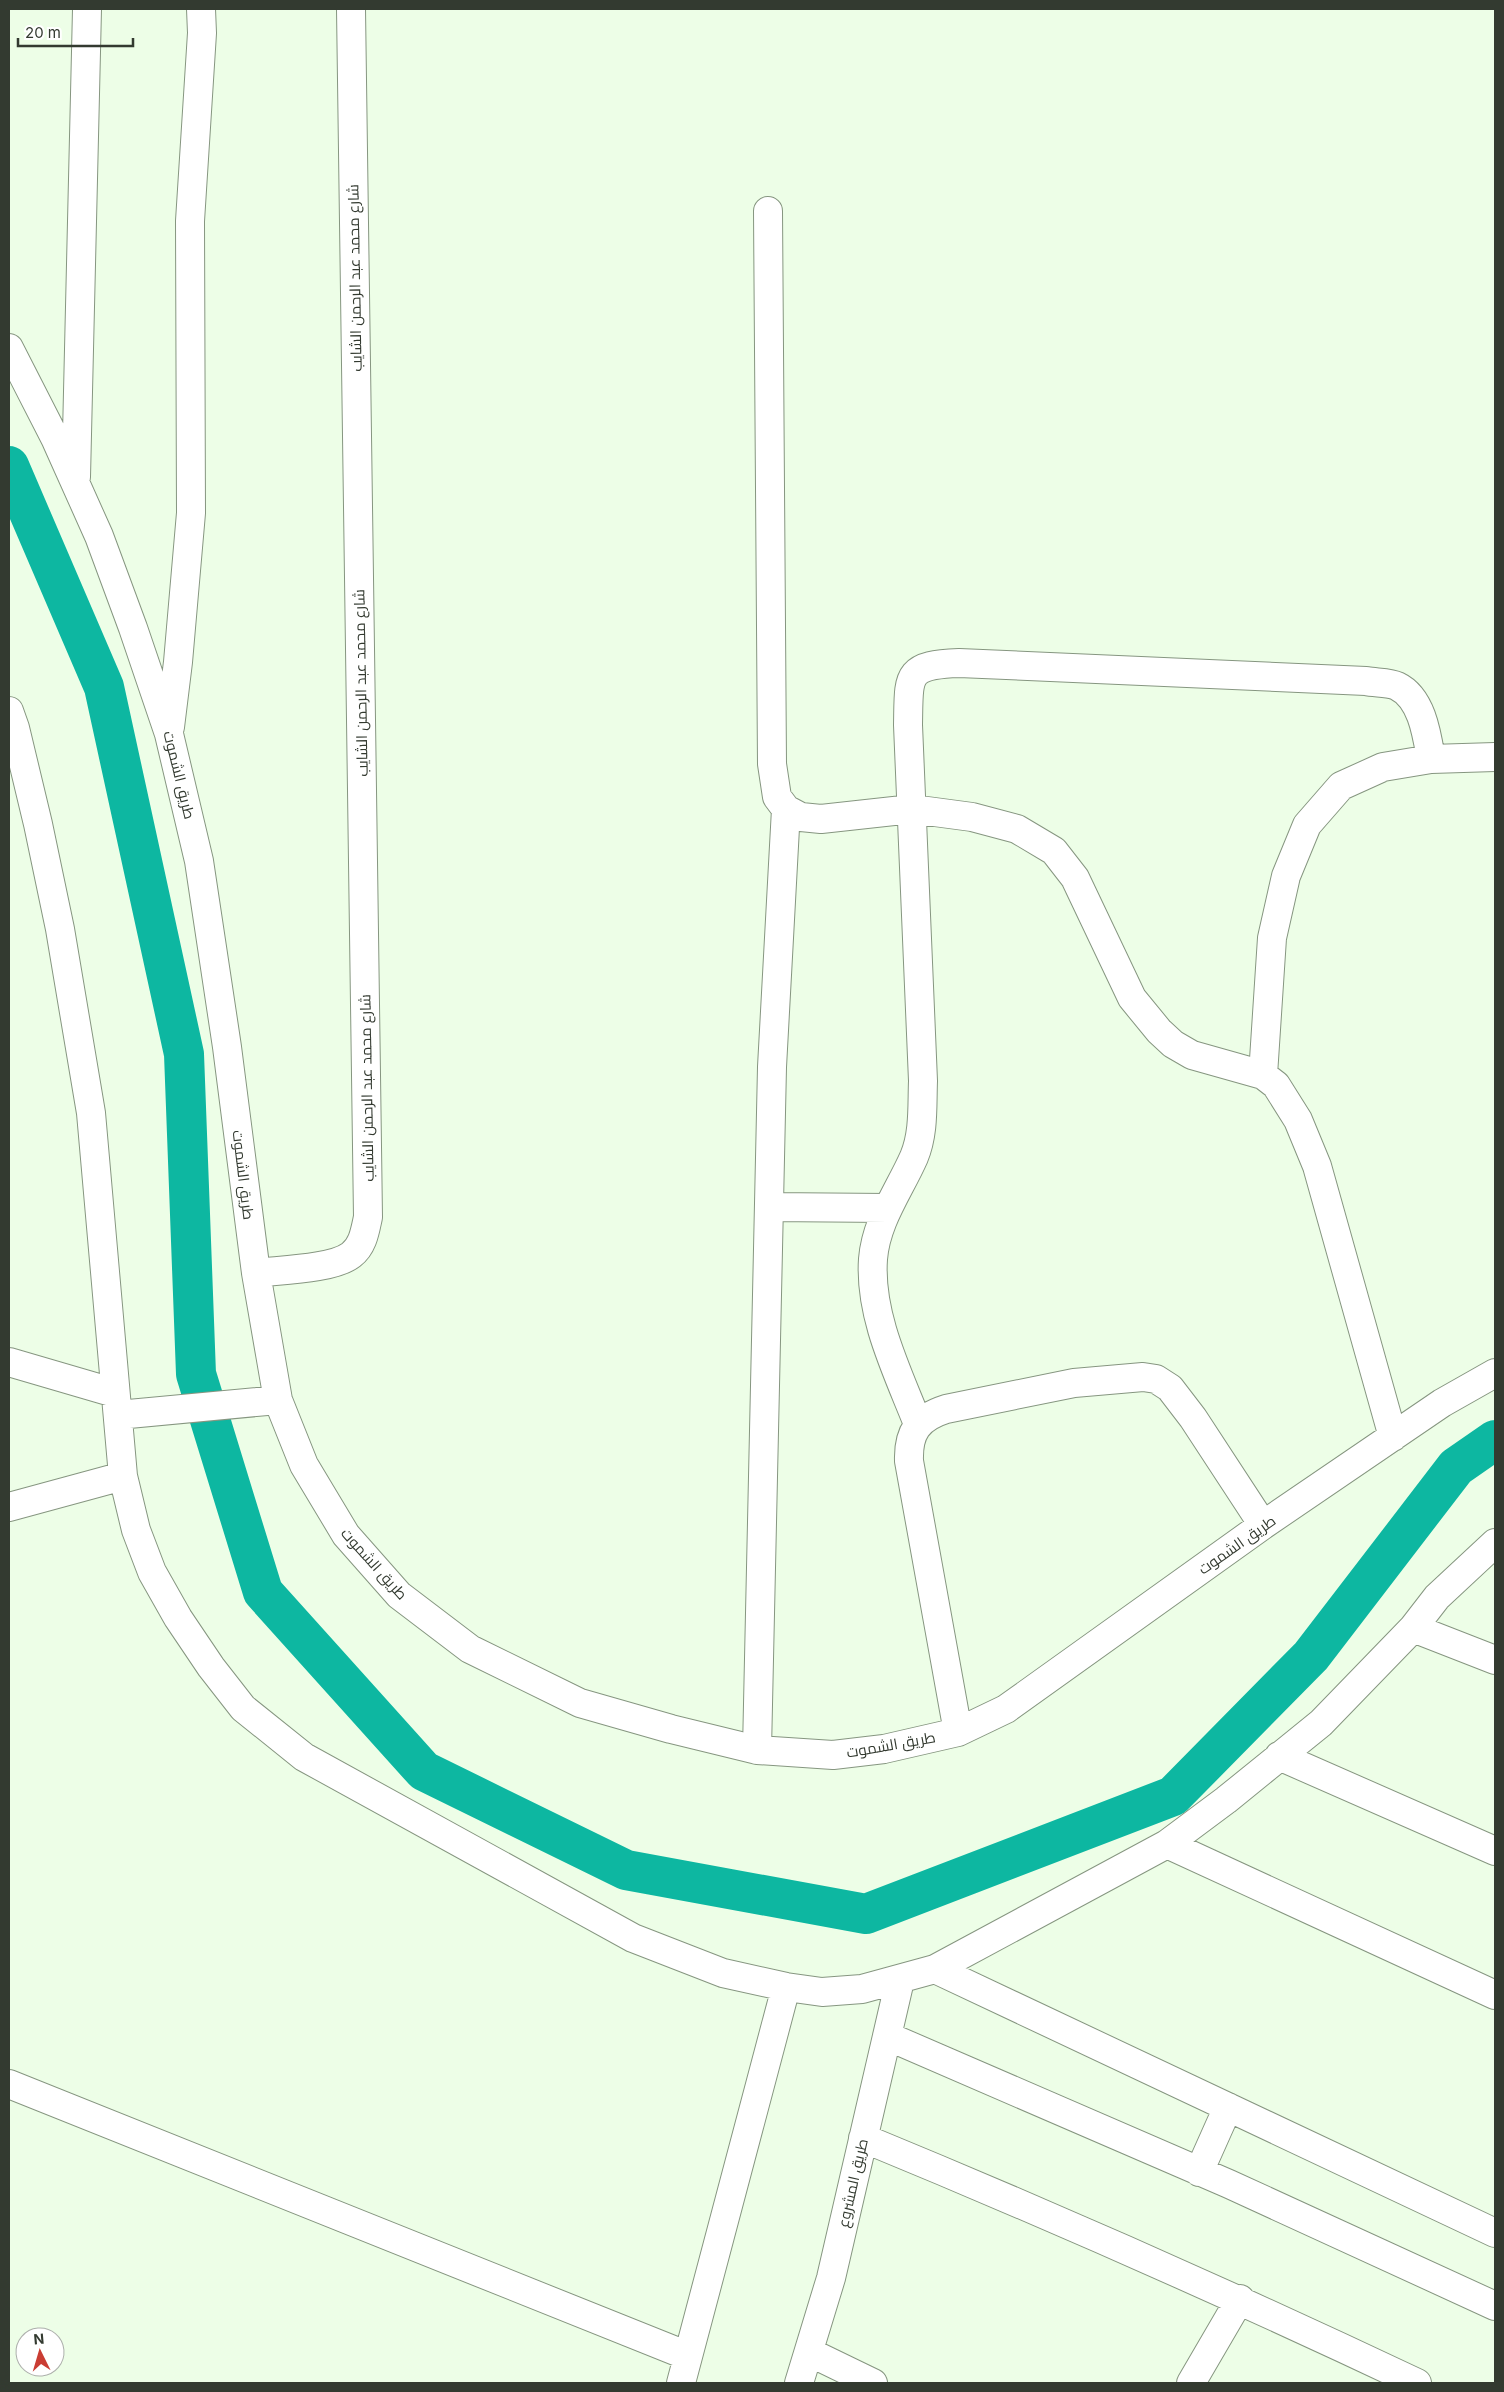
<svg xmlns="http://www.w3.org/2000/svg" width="1504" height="2392" viewBox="0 0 1504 2392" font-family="Inter,Cairo,sans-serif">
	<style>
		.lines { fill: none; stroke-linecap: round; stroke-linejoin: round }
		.canal { stroke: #0db7a1; stroke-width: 40 }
		.minor-casing { stroke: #869680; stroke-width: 30 }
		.minor { stroke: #fff; stroke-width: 28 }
		.labels { text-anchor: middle; stroke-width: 4; stroke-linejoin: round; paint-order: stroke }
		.street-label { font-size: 15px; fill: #333a30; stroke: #fff }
	</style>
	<rect width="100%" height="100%" fill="#edfee7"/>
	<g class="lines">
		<path class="canal" d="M9,466l95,221 80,367 12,320 67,218 161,179 202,99 240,44 307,-118 138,-140 145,-189 39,-27"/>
		<defs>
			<path id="minor" d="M768,211l4,553 5,33 9,12 15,8 20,2 91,-10 60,8 45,12 37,22 21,27 57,120 27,33 14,13 19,11 71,20 13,10 22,35 19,46 76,271
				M9,348l47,92 43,96 34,92 36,106 30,127 28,186 29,226 22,127 26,65 42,70 53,60 71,54 110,54 91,26 86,21 76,5 51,-6 74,-17 48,-23 257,-184 179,-122 53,-30
				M76,477l11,-468
				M9,711l6,17 23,96 22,105 31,184 32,363 13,54 16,42 26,46 33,49 32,41 61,49 329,181 90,35 63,14 36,5 40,-3 73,-20 232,-125 59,-44 95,-77 92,-95 24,-31 58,-54
				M170,727l8,-65 13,-149 -1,-292 12,-188 -1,-24
				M1263,1075l9,-137 14,-62 21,-51 34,-39 42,-19 48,-8 64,-2
				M769,1207l119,1
				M256,1273c23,-3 77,-4 95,-18 12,-9 14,-24 17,-38l-17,-1208
				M9,1362l106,31
				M118,1415l160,-15
				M918,1424c-20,-51 -49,-108 -45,-165 3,-38 26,-68 41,-102 10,-24 8,-50 9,-76l-15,-356c1,-50 -3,-60 51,-62l407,18c9,2 23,1 31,5 25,12 30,49 34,73
				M9,1507l114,-31
				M1413,1628l82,32
				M958,1732l-49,-271c-1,-29 9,-43 37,-52l128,-26 69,-6 13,2 14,9 23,30 70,107
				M757,1750l15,-683 14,-258
				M1279,1756l216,95
				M1167,1844l328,151
				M935,1969l560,264
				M887,2036l342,148 266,122
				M9,2084l679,272
				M863,2138c187,77 372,159 554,245
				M1199,2172l29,-65
				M809,2352l64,31
				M681,2383l105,-396
				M799,2383l32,-105 69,-298
				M1191,2383l49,-84"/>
		</defs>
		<use href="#minor" class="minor-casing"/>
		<use href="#minor" class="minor"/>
	</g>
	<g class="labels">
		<g class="street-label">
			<text transform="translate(355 278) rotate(-91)" y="5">شارع محمد عبد الرحمن الشايب</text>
			<text transform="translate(361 683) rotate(-91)" y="5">شارع محمد عبد الرحمن الشايب</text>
			<text transform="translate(179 775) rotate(76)" y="5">طريق الشموت</text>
			<text transform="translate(367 1088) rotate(-91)" y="5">شارع محمد عبد الرحمن الشايب</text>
			<text transform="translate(243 1175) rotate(83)" y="5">طريق الشموت</text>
			<text transform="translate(1237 1545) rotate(-35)" y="5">طريق الشموت</text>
			<text transform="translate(374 1564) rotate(48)" y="5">طريق الشموت</text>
			<text transform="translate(891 1745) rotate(-10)" y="5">طريق الشموت</text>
			<text transform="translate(853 2183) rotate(-77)" y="5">طريق المشروع</text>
		</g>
	</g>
	<rect width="1504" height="2392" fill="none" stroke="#333a30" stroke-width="20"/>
	<g transform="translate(40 2352) rotate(355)"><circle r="24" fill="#ffffff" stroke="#adb0ac"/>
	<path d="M0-4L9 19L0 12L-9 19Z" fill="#ca3d33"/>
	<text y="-8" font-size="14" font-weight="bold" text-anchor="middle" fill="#333a30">N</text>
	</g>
	<path d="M18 38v8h115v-8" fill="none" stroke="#333a30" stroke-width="2.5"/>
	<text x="25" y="38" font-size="15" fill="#333a30" stroke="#ffffff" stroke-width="4" paint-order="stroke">20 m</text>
</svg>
